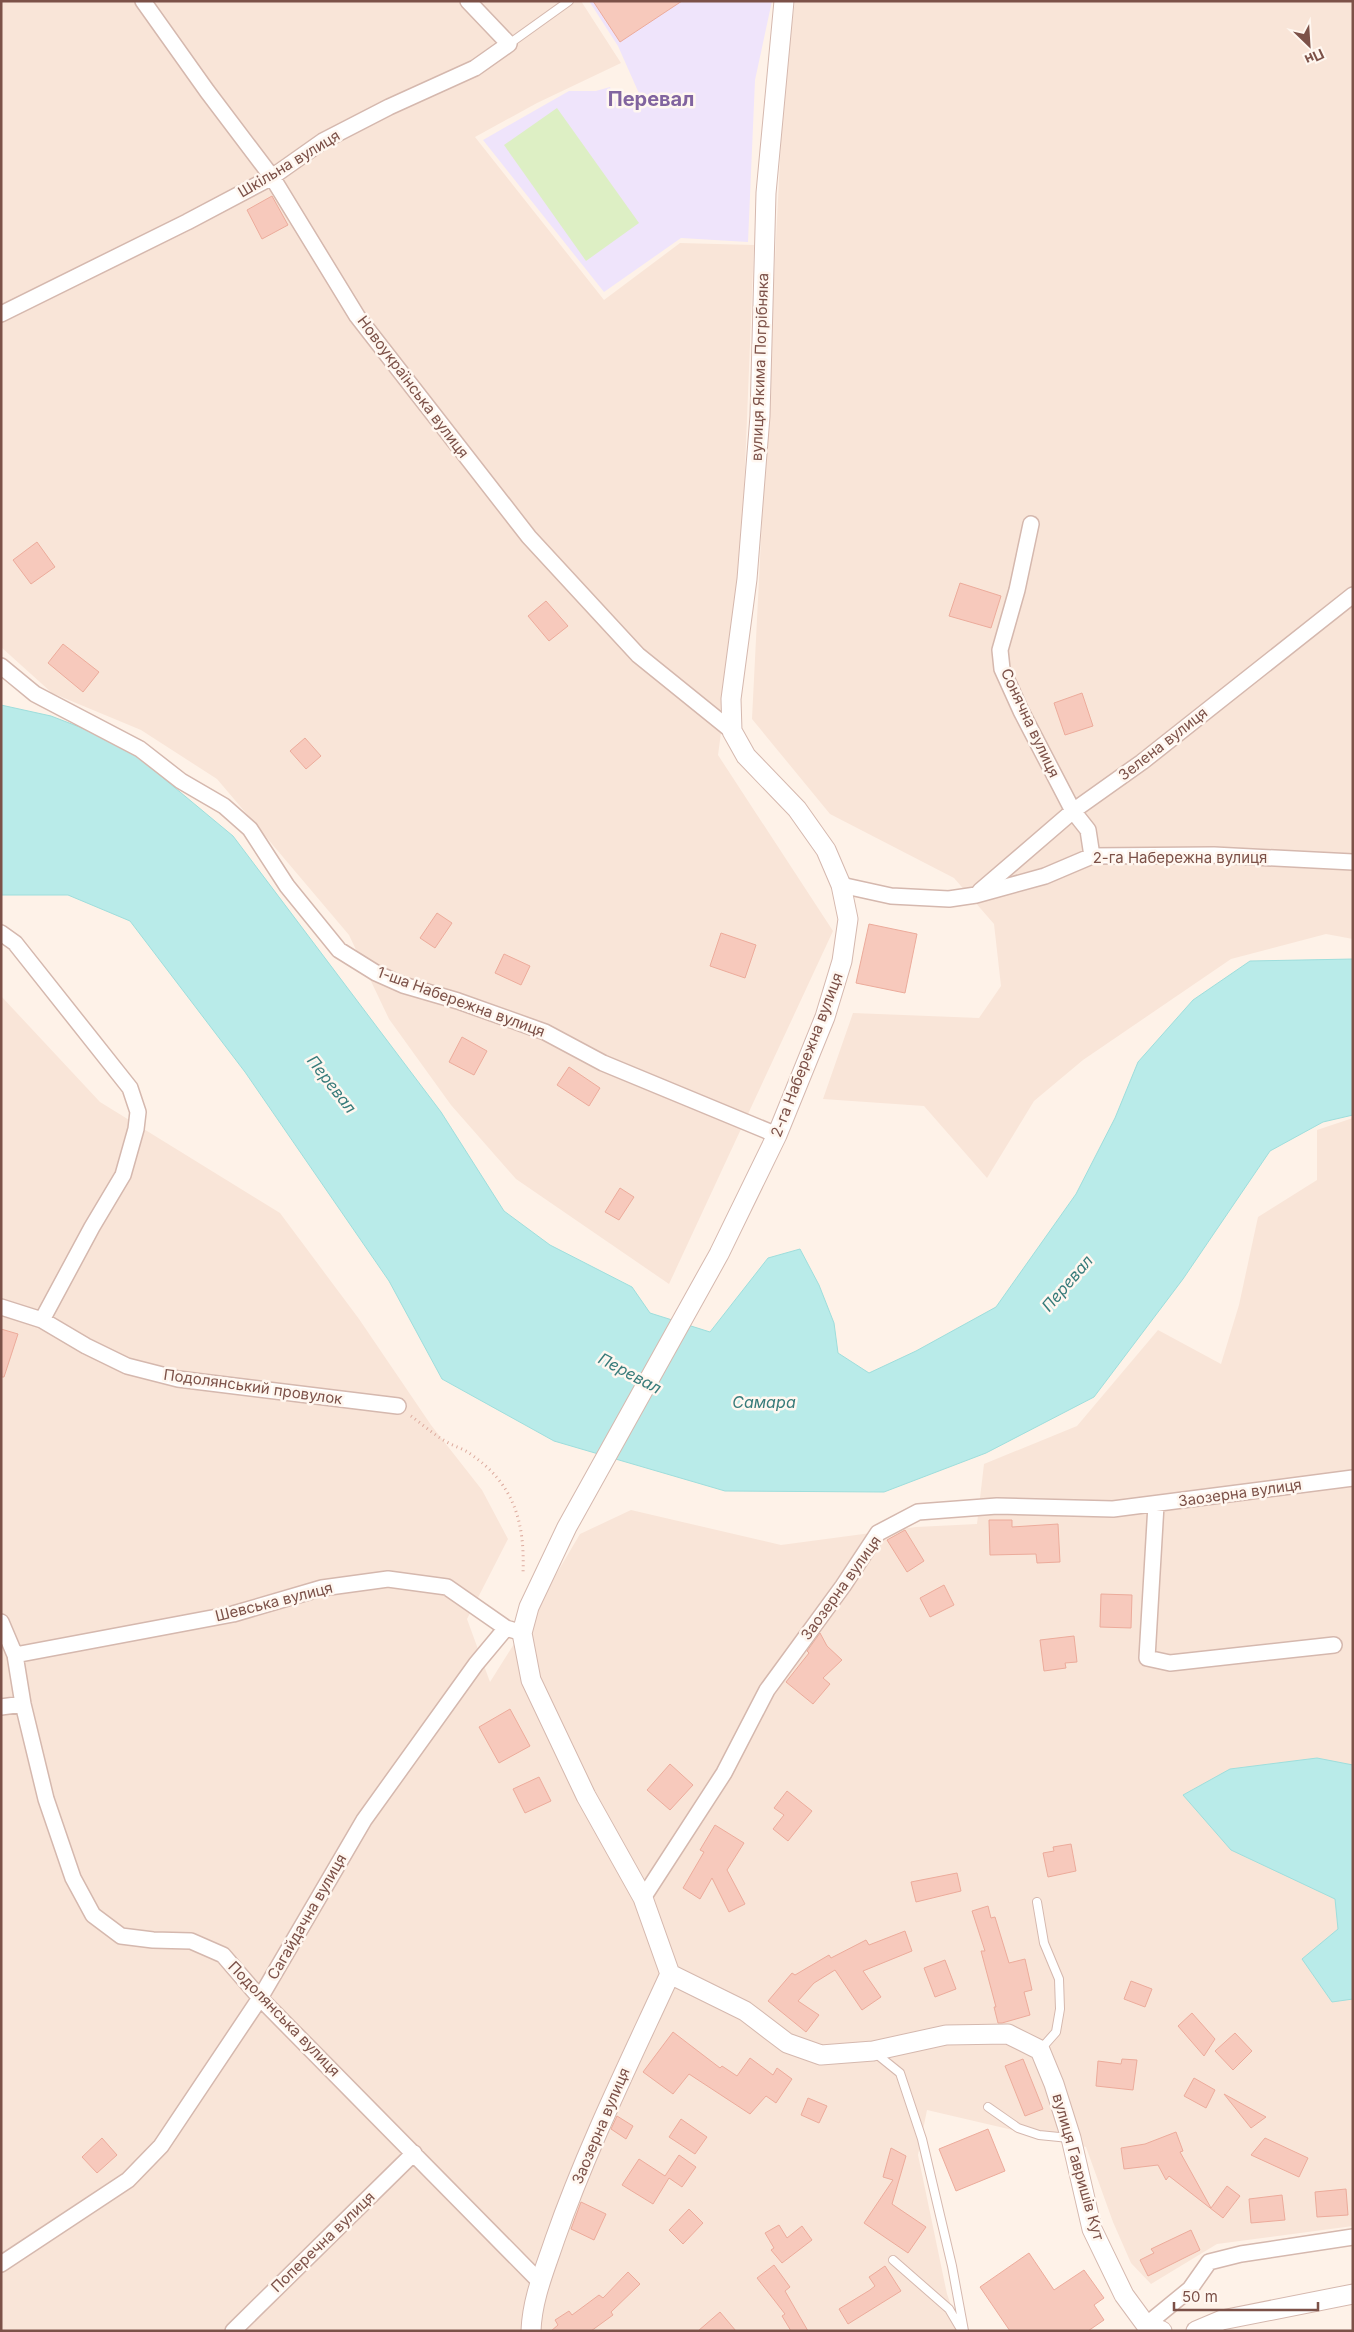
<svg xmlns="http://www.w3.org/2000/svg" width="1354" height="2332" viewBox="0 0 1354 2332" font-family="Inter,sans-serif">
	<style>
		.residential { fill: #f9e5d8 }
		.education { fill: #efe4fb }
		.green { fill: #ddefc4 }
		.water { fill: #b9ebe9; stroke: #9ededc }
		.building { fill: #f7c9bc; stroke: #ecab9b }
		.lines { fill: none; stroke-linecap: round; stroke-linejoin: round }
		.service-casing { stroke: #d5b8ae; stroke-width: 10 }
		.minor-casing { stroke: #d5b8ae; stroke-width: 18 }
		.tertiary-casing { stroke: #d5b8ae; stroke-width: 21 }
		.path { stroke: #ddab9e; stroke-width: 3; stroke-dasharray: 1 4; stroke-linecap: butt }
		.service { stroke: #fff; stroke-width: 8 }
		.minor { stroke: #fff; stroke-width: 15 }
		.tertiary { stroke: #fff; stroke-width: 19 }
		.labels { text-anchor: middle; stroke-width: 5; stroke-linejoin: round; paint-order: stroke }
		.street-label { font-size: 15px; fill: #7c5148; stroke: #fff7f0 }
		.water-label { font-size: 16px; font-style: italic; fill: #377b7a; stroke: #fff7f0 }
		.district-label { font-size: 20px; font-weight: bold; fill: #81649f; stroke: #fff7f0 }
	</style>
	<rect width="100%" height="100%" fill="#fef2e8"/>
	<path class="residential" d="M1,1h580l40,62 -84,40 -62,34 129,163 76,-57 74,2 -14,347 -22,163 115,176 -164,353 -153,-105 -65,-74 -62,-86 -40,-84 -132,-156 -76,-49 -89,-37 -51,-46z
		M795,1h558v938l-27,-5 -95,25 -148,101 -49,41 -47,77 -63,-72 -101,-7 30,-86 126,5 22,-32 -7,-62 -40,-46 -124,-64 -78,-95 32,-639z
		M1,996l99,106 180,111 79,106 72,106 51,65 26,49 -41,80 23,63 36,-57 54,-91 51,-24 150,35 135,-18 61,-3 7,-60 93,-38 81,-96 63,34 18,-59 19,-88 59,-37v-50l36,-12v1108l-136,18 -66,40 -20,-21 -18,-41 -27,-75 -159,-37 -9,45 29,139 13,37h-959z"/>
	<path class="education" d="M589,1h183l-17,79 -7,162 -67,-4 -77,54 -121,-152 86,-49h27l14,-4 7,18 24,-7 -23,-52z"/>
	<path class="green" d="M557,108l82,115 -53,38 -82,-116z"/>
	<path class="water" d="M1,705l50,11 70,27 112,93 208,276 63,99 46,34 82,42 18,26 60,19 58,-74 32,-9 19,36 15,38 4,30 31,20 47,-22 80,-44 80,-113 39,-76 23,-56 55,-62 57,-39 103,-2v156l-30,7 -53,29 -87,128 -89,118 -108,56 -102,39 -159,-1 -171,-50 -112,-62 -53,-98 -144,-209 -115,-151 -62,-26h-67z
		M1317,1758l36,7v234l-21,3 -30,-43 36,-30 -3,-30 -104,-49 -48,-55 47,-26z"/>
	<path class="building" d="M593,1h89l-62,41z
		M272,196l16,29 -26,14 -15,-29z
		M37,542l18,25 -24,17 -18,-24z
		M960,583l41,13 -10,32 -42,-12z
		M546,601l22,25 -19,15 -21,-25z
		M63,644l36,28 -16,20 -35,-29z
		M1082,693l11,33 -28,9 -11,-32z
		M305,738l16,18 -15,13 -16,-18z
		M437,913l15,10 -17,25 -15,-10z
		M869,924l48,10 -12,59 -49,-10z
		M721,933l35,12 -11,33 -35,-12z
		M504,954l26,12 -9,19 -26,-12z
		M462,1037l25,14 -13,24 -25,-13z
		M569,1067l31,21 -11,18 -32,-21z
		M620,1188l14,9 -15,23 -14,-8z
		M1,1329l17,5 -14,43h-3z
		M989,1520h23v7l46,-3 2,38 -23,1 -1,-9 -46,1z
		M905,1530l19,31 -17,11 -20,-32z
		M944,1585l10,20 -24,12 -10,-19z
		M1101,1594l31,1 -1,33 -31,-1z
		M820,1633l7,13 15,14 -19,18 7,6 -17,20 -27,-22 23,-29 -2,-2z
		M1074,1636l3,26 -12,1 1,5 -22,3 -4,-31z
		M510,1709l20,37 -31,17 -20,-36z
		M670,1764l23,21 -23,25 -23,-20z
		M539,1777l12,24 -26,12 -12,-24z
		M787,1791l25,20 -24,30 -15,-12 11,-14 -10,-7z
		M715,1825l29,18 -17,27 18,34 -16,8 -17,-34 -12,21 -17,-11 21,-36 -4,-2z
		M1071,1844l5,27 -28,6 -5,-24 11,-2 -1,-4z
		M957,1873l4,18 -45,11 -5,-20z
		M988,1906l3,12 4,-1 14,46 16,-4 7,31 -8,2 6,23 -28,8h-4l-4,-16h2l-15,-56h4l-13,-40z
		M905,1931l7,20 -49,20 18,26 -19,13 -27,-40 -21,13 -16,18 21,14 -13,17 -38,-31 24,-28 3,2 34,-20 2,3 35,-18 3,5z
		M945,1960l11,29 -21,8 -11,-29z
		M1131,1981l21,8 -7,18 -21,-8z
		M1192,2013l23,26 -11,17 -26,-30z
		M673,2032l47,36 2,-2 15,10 13,-18 23,17 4,-7 15,11 -16,24 -10,-7 -16,18 -61,-40 -16,20 -30,-22z
		M1235,2033l17,18 -19,19 -18,-19z
		M1023,2059l20,50 -18,7 -20,-50z
		M1122,2059l15,1 -4,30 -37,-4 2,-25 23,3z
		M1194,2078l21,12 -9,18 -22,-12z
		M1224,2094l42,23 -15,11z
		M808,2098l19,8 -8,17 -18,-8z
		M617,2116l16,10 -7,13 -15,-10z
		M681,2119l26,18 -12,17 -26,-17z
		M988,2129l17,42 -49,20 -17,-42z
		M1176,2132l7,19 -3,1 31,56 16,-22 13,10 -17,22 -54,-42 -3,4 -8,-15 -34,4 -3,-21 24,-4z
		M102,2138l15,17 -20,18 -15,-16z
		M1265,2138l43,20 -9,19 -48,-22z
		M891,2148l15,8 -14,48 34,23 -18,26 -44,-30 29,-43 -10,-3z
		M679,2155l17,12 -14,20 -13,-9 -16,26 -31,-19 17,-26 26,17z
		M1346,2189l2,26 -31,2 -2,-25z
		M1282,2195l3,25 -34,3 -2,-24z
		M581,2202l25,12 -12,26 -23,-11z
		M689,2209l14,14 -20,21 -14,-14z
		M779,2225l8,13 15,-12 10,14 -30,23 -11,-13 3,-2 -9,-15z
		M1191,2230l9,20 -52,26 -8,-16 14,-7 -3,-4z
		M1029,2253l25,37 30,-20 20,28 -10,7 10,15 -16,11h-78l-30,-44z
		M774,2265l16,22 -5,4 23,40h-17l-9,-15 3,-2 -28,-36z
		M885,2266l16,25 -53,33 -9,-15 31,-19 5,-4 -6,-9z
		M628,2272l12,12 -29,28 2,3 -22,16h-40l7,-6 -3,-5 14,-9 3,4 27,-20 4,3z
		M720,2312l16,19h-38z"/>
	<g class="lines">
		<defs>
			<path id="service" d="M509,44l60,-43
				M1037,1902l7,41 15,36 1,30 -4,23 -16,18
				M874,2052l26,21 22,66 30,127 12,65
				M988,2107l30,21 21,7 30,3
				M893,2260l56,49 13,22"/>
			<path id="minor" d="M143,1l64,90 65,86 85,139 172,221 109,118 94,76
				M1,314l186,-92 85,-45 51,-36 66,-34 86,-39 34,-24 -41,-43
				M1031,524l-14,66 -17,60 2,19 19,42 52,100 15,19 4,26
				M1,666l34,28 105,55 41,32 43,25 26,23 37,57 52,64 37,23 27,12 55,16 87,31 58,31 174,72
				M841,885l50,11 58,3 27,-4 69,-19 47,-20 122,-1 139,7
				M980,891l93,-80 69,-49 211,-167
				M1,933l14,10 115,145 8,24 -2,17 -13,46 -31,52 -50,93
				M1,1307l41,13 44,26 41,20 51,13 220,27
				M1156,1505l-9,153 23,5 164,-18
				M1,1622l14,33 8,49 23,95 27,79 20,37 28,21 32,4 38,1 32,14 37,43 280,284
				M15,1655l218,-41 89,-26 66,-9 59,8 59,41 10,3
				M1,1707l22,-3
				M643,1898l81,-125 43,-83 76,-104 35,-53 40,-21 79,-6 116,3 240,-31
				M1,2264l127,-84 33,-34 99,-148 104,-178 112,-156 30,-36
				M1146,2325l44,-36 19,-27 32,-8 112,-17
				M233,2331l181,-178"/>
			<path id="tertiary" d="M670,1974l-27,-76 -57,-102 -55,-116 -9,-47 7,-26 38,-80 152,-273 58,-119 48,-118 17,-56 6,-42 -7,-34 -15,-35 -29,-41 -51,-53 -14,-25 -1,-32 16,-120 13,-163 6,-223 18,-192
				M670,1974l75,37 42,32 34,12 52,-4 73,-16 62,-1 32,16 14,34 17,54 21,91 32,66 22,30 16,6
				M531,2331c1,-32 14,-62 24,-92 32,-91 75,-178 115,-265
				M1196,2331l26,-11 131,-26"/>
		</defs>
		<use href="#service" class="service-casing"/>
		<use href="#minor" class="minor-casing"/>
		<use href="#tertiary" class="tertiary-casing"/>
		<path class="path" d="M411,1416c11,8 22,18 34,25 8,5 17,7 24,12 45,30 56,69 54,120"/>
		<use href="#service" class="service"/>
		<use href="#minor" class="minor"/>
		<use href="#tertiary" class="tertiary"/>
	</g>
	<g class="labels">
		<g class="street-label">
			<text transform="translate(289 164) rotate(-31)" y="5">Шкільна вулиця</text>
			<text transform="translate(760 367) rotate(-88)" y="5">вулиця Якима Погрібняка</text>
			<text transform="translate(413 387) rotate(53)" y="5">Новоукраїнська вулиця</text>
			<text transform="translate(1030 723) rotate(65)" y="5">Сонячна вулиця</text>
			<text transform="translate(1163 744) rotate(-38)" y="5">Зелена вулиця</text>
			<text x="1180" y="863">2-га Набережна вулиця</text>
			<text transform="translate(461 1002) rotate(20)" y="5">1-ша Набережна вулиця</text>
			<text transform="translate(807 1055) rotate(-69)" y="5">2-га Набережна вулиця</text>
			<text transform="translate(253 1387) rotate(8)" y="5">Подолянський провулок</text>
			<text transform="translate(1240 1493) rotate(-8)" y="5">Заозерна вулиця</text>
			<text transform="translate(841 1588) rotate(-54)" y="5">Заозерна вулиця</text>
			<text transform="translate(274 1602) rotate(-14)" y="5">Шевська вулиця</text>
			<text transform="translate(307 1917) rotate(-60)" y="5">Сагайдачна вулиця</text>
			<text transform="translate(284 2019) rotate(46)" y="5">Подолянська вулиця</text>
			<text transform="translate(601 2126) rotate(-67)" y="5">Заозерна вулиця</text>
			<text transform="translate(1078 2167) rotate(74)" y="5">вулиця Гавришів Кут</text>
			<text transform="translate(323 2242) rotate(-44)" y="5">Поперечна вулиця</text>
		</g>
		<g class="water-label">
			<text transform="translate(332 1084) rotate(52)" y="6">Перевал</text>
			<text transform="translate(1067 1283) rotate(-49)" y="6">Перевал</text>
			<text transform="translate(630 1373) rotate(28)" y="6">Перевал</text>
			<text x="764" y="1408">Самара</text>
		</g>
		<g class="district-label">
			<text x="651" y="106">Перевал</text>
		</g>
	</g>
	<rect width="1354" height="2332" fill="none" stroke="#7c5148" stroke-width="5"/>
	<g transform="translate(1309 45) rotate(155)" stroke="#fff7f0" stroke-width="4" paint-order="stroke">
	<path d="M0-4L9 19L0 12L-9 19Z" fill="#7c5148"/>
	<text y="-8" font-size="14" font-weight="bold" text-anchor="middle" fill="#7c5148">Пн</text>
	</g>
	<path d="M1174 2302v8h144v-8" fill="none" stroke="#7c5148" stroke-width="2.5"/>
	<text x="1182" y="2302" font-size="15" fill="#7c5148" stroke="#fff7f0" stroke-width="4" paint-order="stroke">50 m</text>
</svg>
